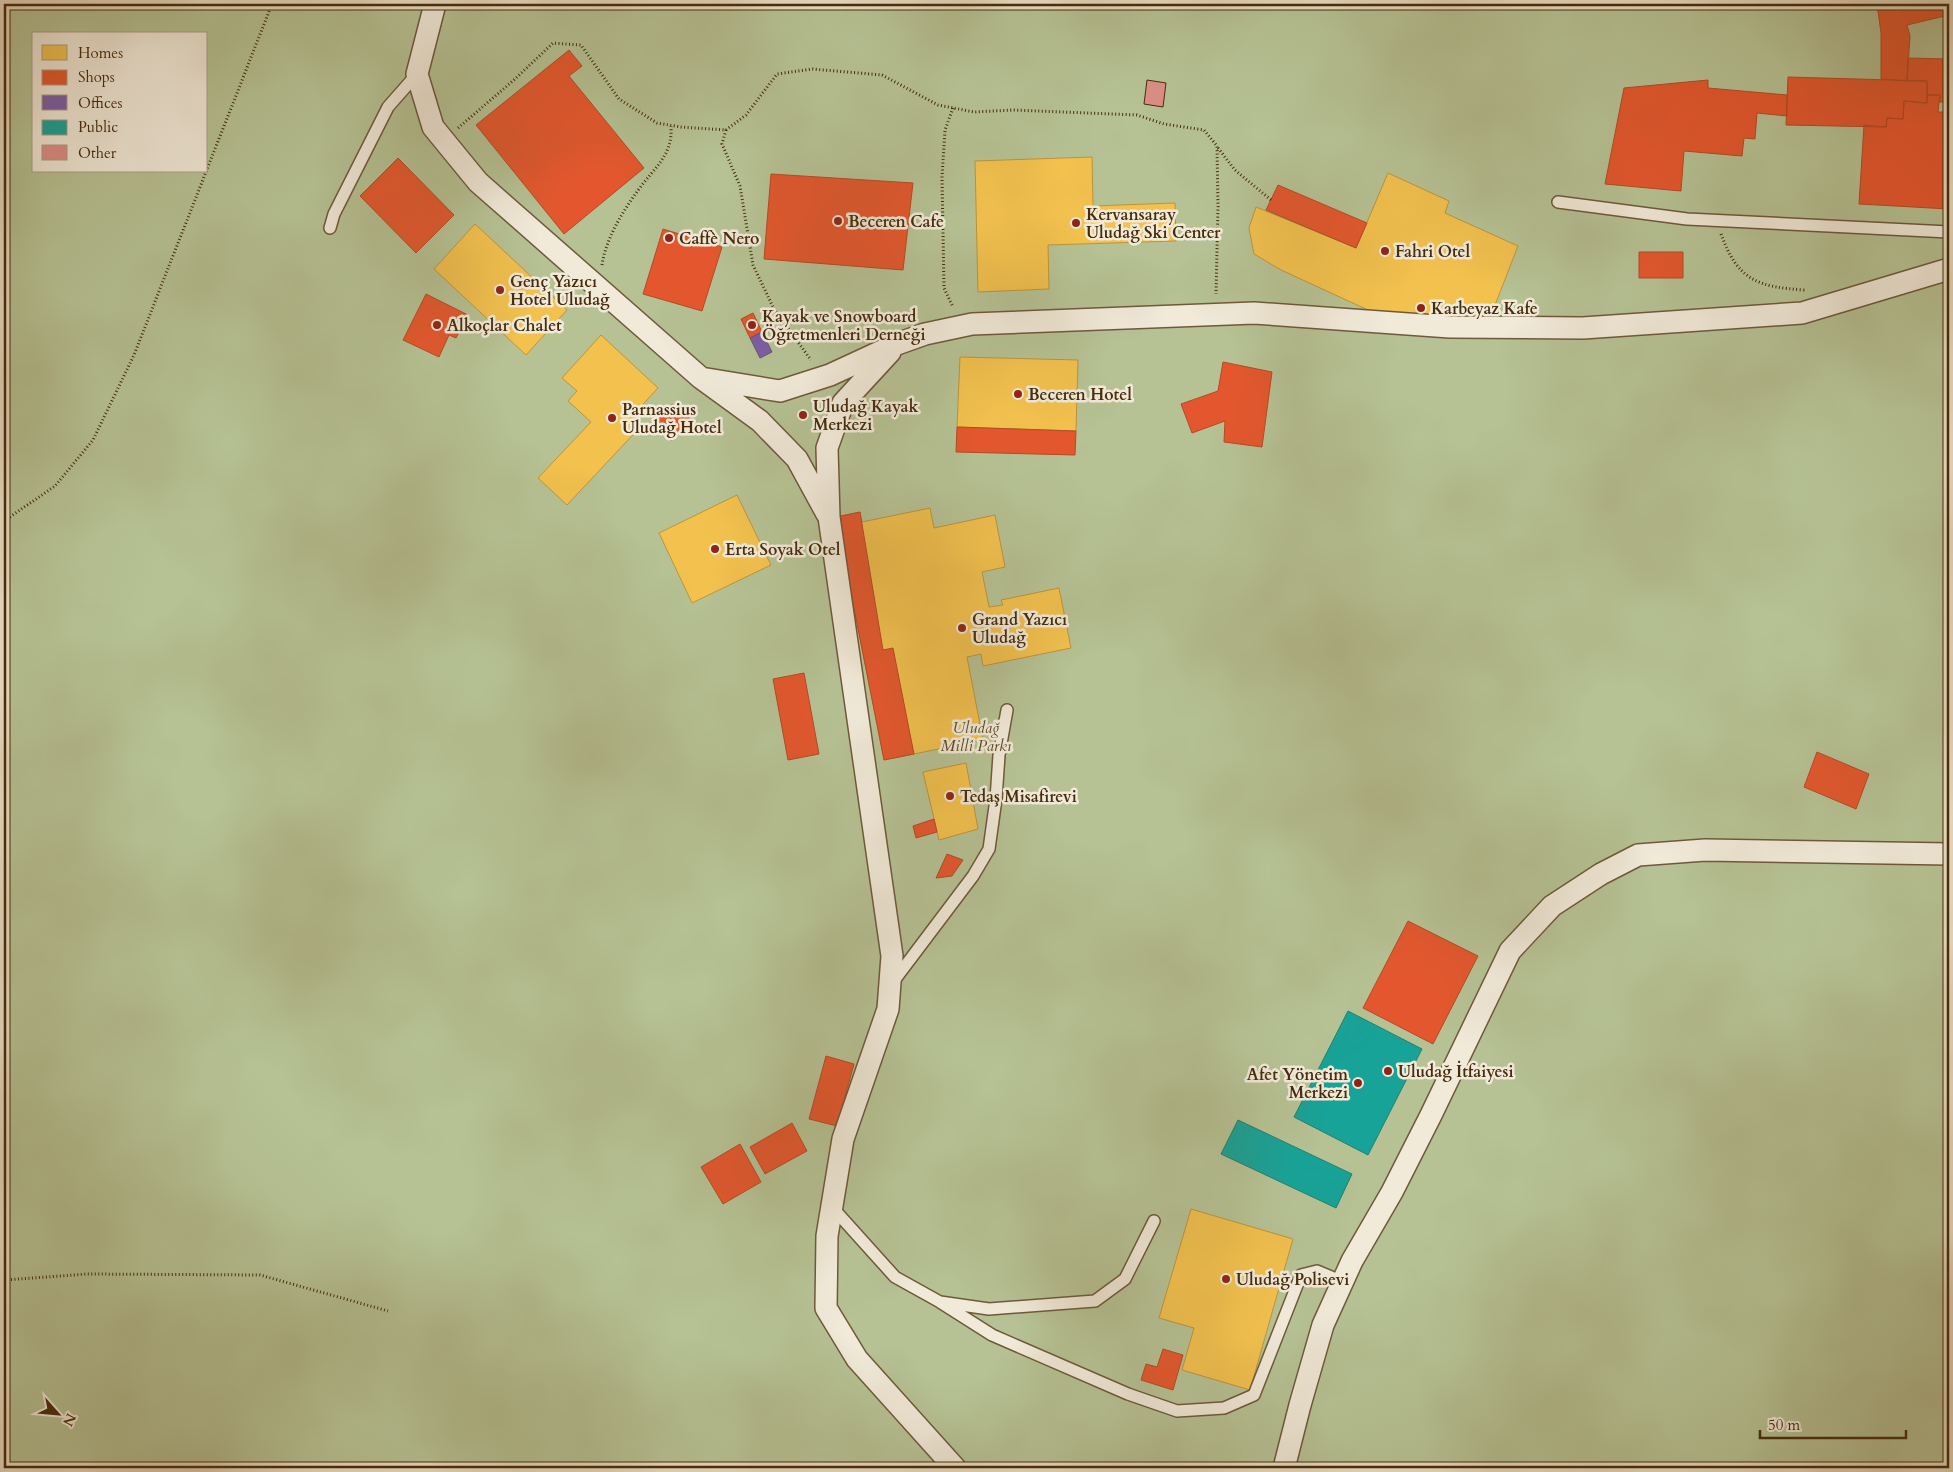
<svg xmlns="http://www.w3.org/2000/svg" width="1953" height="1472" viewBox="0 0 1953 1472" font-family="Cardo,serif">
	<style>
		.green { fill: #b6c294; stroke: #7e7750; fill-rule: evenodd }
		.homes { fill: #f2c14e; stroke: #be943a }
		.shops { fill: #e4572e; stroke: #b54a24 }
		.offices { fill: #7b5ea7; stroke: #6b4f79 }
		.public { fill: #17a398; stroke: #257f6e }
		.building { fill: #dc8e87; stroke: #462c0d }
		.lines { fill: none; stroke-linecap: round; stroke-linejoin: round }
		.service-casing { stroke: #6f593b; stroke-width: 14 }
		.minor-casing { stroke: #6f593b; stroke-width: 24 }
		.path { stroke: #462c0d; stroke-width: 3; stroke-dasharray: 1 2.5; stroke-linecap: butt }
		.service { stroke: #f1ead9; stroke-width: 11 }
		.minor { stroke: #f1ead9; stroke-width: 21 }
		.poi-dot { fill: #8f2418; stroke: #f1ead9; stroke-width: 2 }
		.labels { text-anchor: middle; stroke-width: 5; stroke-linejoin: round; paint-order: stroke }
		.poi-label { font-size: 16px; font-weight: bold; fill: #462c0d; stroke: #f1ead9; text-anchor: start }
		.park-label { font-size: 16px; font-style: italic; fill: #5c4a28; stroke: #f1ead9 }
	</style>
	<rect width="100%" height="100%" fill="#eadfc4"/>
	<filter id="stains"><feTurbulence type="fractalNoise" baseFrequency=".004" numOctaves="4"/><feColorMatrix values="0 0 0 0 .2 0 0 0 0 .09 0 0 0 0 .02 0 0 0 .5 -.17"/></filter>
	<radialGradient id="worn" r=".72"><stop offset=".6" stop-color="#630" stop-opacity="0"/><stop offset="1" stop-color="#630" stop-opacity=".3"/></radialGradient>
	<path class="green" d="M4,4h1945v1464h-1945zM34,34h172v137h-172z"/>
	<path class="homes" d="M1092,157l1,49 82,-3 1,38 -128,4 1,44 -71,3 -3,-131z
		M1388,173l61,28 -4,12 73,33 -30,77 -40,-11 -3,8 -77,-10 -87,-40 -27,-16 -5,-26 7,-21 100,41z
		M475,224l92,86 -41,45 -92,-86z
		M601,335l57,53 -25,27 10,9 -76,81 -29,-27 53,-56 -23,-21 9,-10 -15,-13z
		M960,357l118,3 -2,71 -119,-4z
		M737,495l34,70 -79,38 -33,-70z
		M930,508l4,20 61,-13 10,52 -23,5 7,35 14,-2 -2,-5 58,-12 12,60 -88,18 -2,-12 -14,3 16,83 -99,20 -48,-243 24,-5 2,10z
		M966,763l12,66 -39,11 -16,-68z
		M1191,1209l102,30 -43,151 -68,-20 12,-42 -35,-10z"/>
	<path class="shops" d="M1877,4h71l1,11 -42,10 3,11 -3,45 -26,-2v-46z
		M569,50l13,16 -13,10 75,92 -80,66 -88,-109z
		M1908,58l41,1v43h-10l1,-7h-13v-14h-20z
		M1788,77l139,4v22l-23,-2 -1,18 -16,-1 -1,9 -100,-2z
		M1708,80v8l79,7v21l-30,-3 -2,26 -11,-1 -2,18 -58,-5 -3,40 -76,-7 19,-96z
		M1927,95h13l-2,17h11v97l-90,-5 5,-79 22,2 1,-9 16,1 1,-18 23,2z
		M398,158l56,57 -38,38 -56,-57z
		M771,174l142,9 -10,87 -139,-11z
		M1278,185l89,38 -11,25 -90,-38z
		M663,229l59,18 -20,64 -59,-17z
		M1639,252h44v26h-44z
		M426,294l42,21 -12,23 -7,-3 -10,22 -36,-17z
		M753,313l9,19 -12,6 -9,-19z
		M1223,362l49,10 -10,75 -38,-5 1,-21 -33,12 -11,-29 37,-13z
		M672,404l18,15 -19,22 -18,-16z
		M957,427l119,4 -1,24 -119,-3z
		M860,512l23,138 10,-2 21,106 -30,6 -48,-243z
		M804,673l15,81 -31,6 -15,-81z
		M1817,752l52,22 -13,35 -52,-22z
		M934,819l3,13 -21,6 -3,-12z
		M947,854l16,6 -11,16 -16,2z
		M1408,921l70,35 -45,88 -70,-36z
		M826,1056l28,8 -17,62 -28,-7z
		M792,1123l15,28 -42,23 -15,-27z
		M740,1144l21,38 -38,22 -22,-37z
		M1163,1349l20,6 -10,35 -32,-10 5,-16 11,3z"/>
	<path class="offices" d="M762,332l10,20 -12,6 -10,-20z"/>
	<path class="public" d="M1348,1011l74,38 -54,106 -74,-38z
		M1238,1120l114,54 -16,34 -115,-54z"/>
	<path class="building" d="M1147,80l19,3 -3,24 -19,-3z"/>
	<g class="lines">
		<defs>
			<path id="service" d="M1558,202l129,17 262,13
				M330,228l4,-14 54,-107 29,-33
				M893,982l80,-106 16,-27 7,-50 3,-44 8,-45
				M832,1207l63,70 45,25 49,7 106,-8 30,-22 29,-58
				M940,1302l52,33 136,59 49,17 47,-3 30,-13 47,-120 16,-4 26,11"/>
			<path id="minor" d="M435,4l-18,70 16,53 45,55 223,196 59,43 37,38 30,55
				M890,352l-47,51 -16,45 2,69 63,439 -4,53 -45,130 -16,97 -1,72 31,51 98,109
				M701,378l79,13 50,-16 67,-31 28,-10 47,-10 282,-11 196,14 133,1 219,-15 147,-44
				M1284,1468l16,-63 23,-80 29,-64 40,-69 39,-77 79,-164 42,-45 49,-32 37,-19 67,-5 244,4"/>
		</defs>
		<use href="#service" class="service-casing"/>
		<use href="#minor" class="minor-casing"/>
		<path class="path" d="M953,108l-8,22 -3,47 2,111 9,19
			M458,128l57,-49 38,-36 28,2 38,54 38,24 24,4 45,3 20,-15 31,-41 35,-5 70,6 56,30 36,7 39,-2 124,5 27,9 40,6 13,16 1,61 -2,87
			M726,130l-4,14 18,42 13,79 21,44 37,51
			M1218,148l17,22 36,30
			M1721,234c17,47 37,53 84,56
			M602,265c4,-27 21,-54 37,-76 16,-22 34,-34 32,-63
			M4,521l51,-35 38,-46 41,-85 138,-351
			M4,1280l83,-6 173,1 128,36"/>
		<use href="#service" class="service"/>
		<use href="#minor" class="minor"/>
	</g>
	<g class="poi-dot">
		<circle cx="838" cy="221" r="5"/>
		<circle cx="1076" cy="223" r="5"/>
		<circle cx="669" cy="238" r="5"/>
		<circle cx="1385" cy="251" r="5"/>
		<circle cx="500" cy="290" r="5"/>
		<circle cx="1421" cy="308" r="5"/>
		<circle cx="437" cy="325" r="5"/>
		<circle cx="752" cy="325" r="5"/>
		<circle cx="1018" cy="394" r="5"/>
		<circle cx="803" cy="415" r="5"/>
		<circle cx="612" cy="418" r="5"/>
		<circle cx="715" cy="549" r="5"/>
		<circle cx="962" cy="628" r="5"/>
		<circle cx="950" cy="796" r="5"/>
		<circle cx="1388" cy="1071" r="5"/>
		<circle cx="1358" cy="1083" r="5"/>
		<circle cx="1226" cy="1279" r="5"/>
	</g>
	<g class="labels">
		<g class="poi-label">
			<text x="1086" y="220">Kervansaray<tspan x="1086" dy="18">Uludağ Ski Center</tspan></text>
			<text x="848" y="227">Beceren Cafe</text>
			<text x="679" y="244">Caffè Nero</text>
			<text x="1395" y="257">Fahri Otel</text>
			<text x="510" y="287">Genç Yazıcı<tspan x="510" dy="18">Hotel Uludağ</tspan></text>
			<text x="1431" y="314">Karbeyaz Kafe</text>
			<text x="762" y="322">Kayak ve Snowboard<tspan x="762" dy="18">Öğretmenleri Derneği</tspan></text>
			<text x="447" y="331">Alkoçlar Chalet</text>
			<text x="1028" y="400">Beceren Hotel</text>
			<text x="813" y="412">Uludağ Kayak<tspan x="813" dy="18">Merkezi</tspan></text>
			<text x="622" y="415">Parnassius<tspan x="622" dy="18">Uludağ Hotel</tspan></text>
			<text x="725" y="555">Erta Soyak Otel</text>
			<text x="972" y="625">Grand Yazıcı<tspan x="972" dy="18">Uludağ</tspan></text>
			<text x="960" y="802">Tedaş Misafirevi</text>
			<text x="1398" y="1077">Uludağ İtfaiyesi</text>
			<text x="1348" y="1080" text-anchor="end">Afet Yönetim<tspan x="1348" dy="18">Merkezi</tspan></text>
			<text x="1236" y="1285">Uludağ Polisevi</text>
		</g>
		<g class="park-label">
			<text x="976" y="733">Uludağ<tspan x="976" dy="18">Millî Parkı</tspan></text>
		</g>
	</g>
	<rect width="1953" height="1472" fill="none" stroke="#eadfc4" stroke-width="20"/>
	<rect x="5" y="5" width="1943" height="1462" fill="none" stroke="#462c0d" stroke-width="2.5"/>
	<rect x="10" y="10" width="1933" height="1452" fill="none" stroke="#462c0d"/>
	<rect x="32" y="32" width="175" height="140" fill="#f1ead9" stroke="#ad9e87"/>
	<rect x="42" y="45" width="25" height="15" fill="#f2c14e" stroke="#ad9e87"/>
	<text x="78" y="58" font-size="15" fill="#462c0d">Homes</text>
	<rect x="42" y="70" width="25" height="15" fill="#e4572e" stroke="#ad9e87"/>
	<text x="78" y="82" font-size="15" fill="#462c0d">Shops</text>
	<rect x="42" y="95" width="25" height="15" fill="#7b5ea7" stroke="#ad9e87"/>
	<text x="78" y="108" font-size="15" fill="#462c0d">Offices</text>
	<rect x="42" y="120" width="25" height="15" fill="#17a398" stroke="#ad9e87"/>
	<text x="78" y="132" font-size="15" fill="#462c0d">Public</text>
	<rect x="42" y="145" width="25" height="15" fill="#dc8e87" stroke="#ad9e87"/>
	<text x="78" y="158" font-size="15" fill="#462c0d">Other</text>
	<g transform="translate(58 1414) rotate(117)" stroke="#f1ead9" stroke-width="4" paint-order="stroke">
	<path d="M0-4L9 19L0 12L-9 19Z" fill="#462c0d"/>
	<text y="-8" font-size="14" font-weight="bold" text-anchor="middle" fill="#462c0d">N</text>
	</g>
	<path d="M1760 1430v8h146v-8" fill="none" stroke="#462c0d" stroke-width="2.5"/>
	<text x="1768" y="1430" font-size="15" fill="#462c0d" stroke="#f1ead9" stroke-width="4" paint-order="stroke">50 m</text>
	<rect width="100%" height="100%" filter="url(#stains)"/>
	<rect width="100%" height="100%" fill="url(#worn)"/>
</svg>
